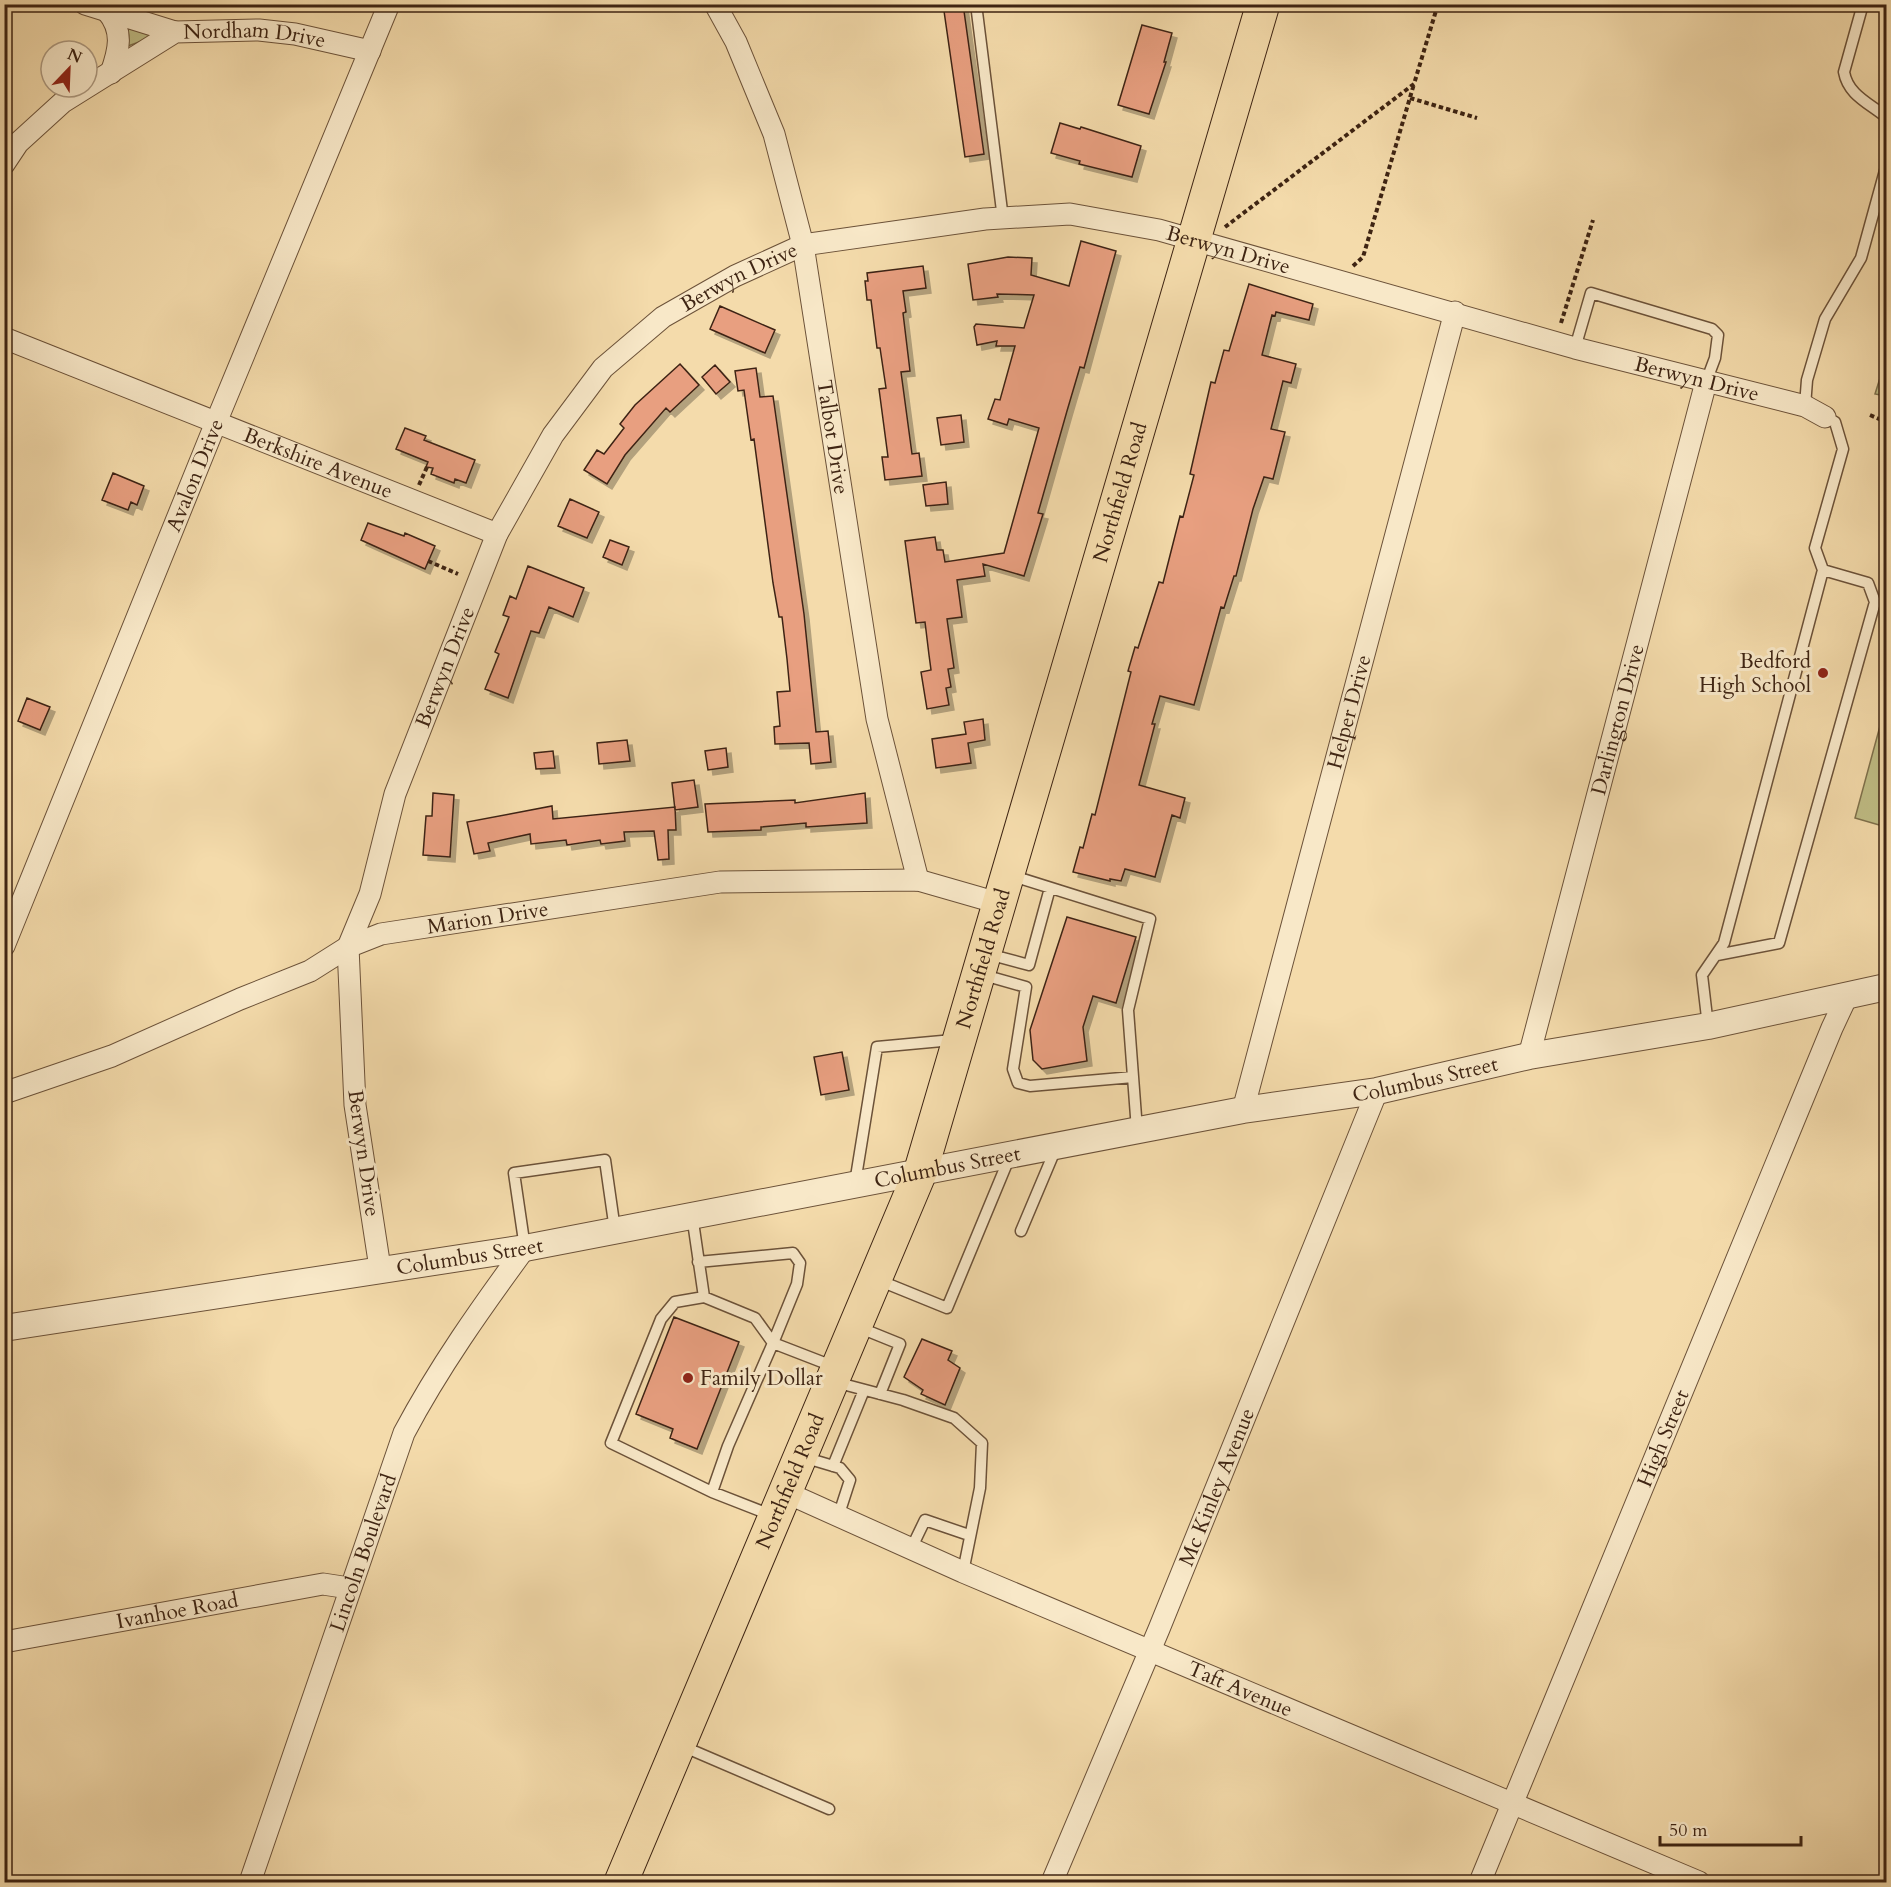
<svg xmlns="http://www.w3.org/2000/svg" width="1891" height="1887" viewBox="0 0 1891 1887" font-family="Cardo,serif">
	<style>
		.garden { fill: #c0be86; stroke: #7f714c; stroke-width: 1.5 }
		.building { fill: #e89f80; stroke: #3e2413; stroke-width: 1.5; filter: url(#shadow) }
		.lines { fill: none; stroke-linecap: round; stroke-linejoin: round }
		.service-casing { stroke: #6c5239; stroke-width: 13 }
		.minor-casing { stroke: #6c5239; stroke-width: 23 }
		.tertiary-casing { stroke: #6c5239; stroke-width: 28 }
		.primary-casing { stroke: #3e2413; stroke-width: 35 }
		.path { stroke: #3e2413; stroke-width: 4; stroke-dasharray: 4.5 3; stroke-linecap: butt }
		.service { stroke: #f8e8c8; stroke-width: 10 }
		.minor { stroke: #f8e8c8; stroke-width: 21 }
		.tertiary { stroke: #f8e8c8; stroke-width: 26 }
		.primary { stroke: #f4dbab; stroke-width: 33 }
		.poi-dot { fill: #8f2418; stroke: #f8e8c8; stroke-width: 2 }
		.labels { text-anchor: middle; stroke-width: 6; stroke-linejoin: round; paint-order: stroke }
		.street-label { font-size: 21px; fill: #3e2413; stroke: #f8e8c8 }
		.poi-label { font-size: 21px; fill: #3e2413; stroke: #f8e8c8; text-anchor: end }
	</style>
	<defs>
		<filter id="shadow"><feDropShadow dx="5" dy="5" stdDeviation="0" flood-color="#0004"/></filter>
	</defs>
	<rect width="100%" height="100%" fill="#f4dbab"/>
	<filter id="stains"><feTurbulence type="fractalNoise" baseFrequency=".00333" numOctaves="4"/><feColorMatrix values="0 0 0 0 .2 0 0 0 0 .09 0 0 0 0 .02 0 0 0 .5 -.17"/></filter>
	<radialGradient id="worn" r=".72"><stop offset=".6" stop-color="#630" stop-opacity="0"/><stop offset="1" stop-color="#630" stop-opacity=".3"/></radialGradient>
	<path class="garden" d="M124,27l28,4 1,6 -25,9z
		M1886,359v37l-11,-2z
		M1886,704v123l-31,-9z"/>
	<path class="building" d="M943,4h20l21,150 -19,3z
		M1142,25l30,8 -8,29h2l-17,52 -31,-9z
		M1060,123l20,6 1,-2 60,19 -9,31 -53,-13 1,-3 -29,-8z
		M1081,241l35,10 -32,117 -4,-1 -13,44 -29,102 5,1 -19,62 -41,-12 2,12 -28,4 5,37 -15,2 7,49 -6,1 3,18 -5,1 3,17 -22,4 -6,-37 10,-2 -2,-15 -4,-33 -9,1 -11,-82 30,-4 2,13h6l2,12 59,-9 35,-125 -30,-9 -2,6 -19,-6 7,-20 5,1 15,-54h-19l1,-5 -20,4 -3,-18 2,-3 48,4 10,-33 -37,-1 1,3 -25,3 -5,-36 40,-7 24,1 -1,17 38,11z
		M923,266l3,22 -23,3 3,21 -3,1 7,58 -9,1 11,82 7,-1 3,23 -37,4 -3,-23h6l-9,-68 7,-1 -6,-40h-3l-6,-48h-4l-2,-19h3l-1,-8z
		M1249,284l64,20 -4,16 -33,-8 -1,4 -3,-1 -10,40 34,9 -5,19 -8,-2 -12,48 14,3 -12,47 -9,-2 -11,32 -17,67h-2l-10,32 -3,-1 -27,98 -34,-9 -8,28h3l-16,61 46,13 -5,20 -8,-3 -17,62 -30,-8 -4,12 -11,-2v2l-37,-9 7,-25 3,1 9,-34 3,1 36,-143 -3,-1 7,-24 3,1 21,-66 4,1 17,-67 3,1 11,-42 -4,-1 21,-92 4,1 9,-33 5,1z
		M720,306l55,24 -10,23 -55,-24z
		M680,364l19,21 -29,27 -4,-4 -41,47 -18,29 -23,-14 13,-20 7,4 20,-26 -4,-4 15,-19z
		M715,365l15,17 -14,12 -14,-17z
		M756,368l4,29 13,-1 31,218 12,118 12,-1 3,31 -20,2 -2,-21 -34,1 -1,-17 6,-1 -3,-34 13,-1 -3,-32 -5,-42h-3l-6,-34 -19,-144 -3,1 -7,-50 -6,1 -3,-20z
		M961,415l3,27 -23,3 -4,-27z
		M405,428l21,8 -2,4 51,20 -9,23 -11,-4 -1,4 -23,-9 2,-6 -7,-1 2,-5 -32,-13z
		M113,473l31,13 -7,19 -6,-3 -3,8 -26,-10z
		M946,482l2,22 -22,2 -3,-21z
		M570,499l29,13 -12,26 -29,-12z
		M368,523l36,13 1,-3 30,13 -10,23 -64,-29z
		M610,540l19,7 -7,18 -19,-8z
		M528,566l56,22 -11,29 -24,-10 -10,26 -8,-2 -23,67 -23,-9 14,-35 -4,-2 14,-35 -6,-2 7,-19 6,3z
		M27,698l23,9 -10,23 -22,-9z
		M983,719l2,21 -17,3 3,20 -35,5 -4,-29 34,-5 -2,-12z
		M627,740l3,21 -31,3 -2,-21z
		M726,748l2,19 -20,3 -3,-19z
		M553,751l2,17 -19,1 -2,-16z
		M694,780l4,27 -23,3 -3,-27z
		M433,793l21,2 -4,62 -27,-2 3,-39h6z
		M865,793l2,30 -61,4v-4l-45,4v3l-53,2 -3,-28 90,-4v3z
		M552,806l1,13 122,-12 1,23h-8l1,29 -11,1 -4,-29 -30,1 1,9 -24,3 -1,-4 -33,5 -1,-5 -35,4 -1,-10 -42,9 2,8 -16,3 -7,-32z
		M1067,917l69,20 -20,66 -23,-7 -10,31 4,34 -45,8 -9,-9 -3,-30z
		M842,1052l7,38 -28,5 -7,-38z
		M674,1317l65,25 -42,107 -27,-11 3,-9 -37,-15z
		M922,1339l30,12 -4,9 12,8 -15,37 -24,-11 2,-4 -19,-13z"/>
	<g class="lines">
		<defs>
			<path id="service" d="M976,4l27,215
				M1863,4l-19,68c4,23 25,31 42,45
				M1575,348l16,-55 121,36 6,6 -3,23 -9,24
				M1805,406l2,-26 18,-61 36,-61 25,-91
				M1010,875l140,44 -22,91 9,120
				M988,954l41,11 21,-77
				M1717,955l62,-12 96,-341 -7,-19 -45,-13
				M980,974l46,13 -13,82 5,14 12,3 103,-9
				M1708,1026l-6,-51 22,-32 99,-373 -8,-22 28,-99 -8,-27 -10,-5
				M855,1183l22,-136 76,-7
				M692,1215l12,82 51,21 18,25
				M1021,1231l35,-83
				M525,1248l-11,-75 91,-13 10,70
				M698,1262l95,-9 7,10 -3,21 -24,59
				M878,1280l69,28 63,-152
				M704,1297l-29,5 -14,17 -50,124 101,49
				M858,1327l42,17 -20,50
				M835,1382l68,18 51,18 28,25 -2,45 -17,84
				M803,1457l37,11 10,12 -12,37
				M833,1466l31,-76
				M771,1515l-59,-23 16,-46 45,-103 62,24
				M911,1549l14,-29 44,15
				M682,1746l147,63"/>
			<g id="minor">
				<path d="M85,4l90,28"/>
				<path id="s1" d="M715,4l21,38 38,92 29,111 74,474 41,161"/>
				<path d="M107,11c17,20 12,39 4,62"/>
				<path id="s2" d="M4,164l14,-21 45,-41 112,-70 84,-2 36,4 75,17"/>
				<path id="s3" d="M4,338l493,196"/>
				<path id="s4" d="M4,946l213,-526 172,-416"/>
				<path id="s5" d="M1529,1056l177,-674"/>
				<path id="s6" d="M4,1093l108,-37 128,-57 70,-28 38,-24 33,-13 339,-52 198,-2 80,23"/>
				<path id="s7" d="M1243,1110l212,-798"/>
				<path id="s8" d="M380,1268l-25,-163 -7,-158 22,-53 25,-100 102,-260 56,-99 50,-67 60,-51 72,-41 68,-31 182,-26 85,-5 89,16 416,118 230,58 20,11"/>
				<path id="s9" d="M785,1492l178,80 736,310"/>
				<path id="s10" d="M4,1642l319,-58 26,4"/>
				<path id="s11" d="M250,1882l154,-449c35,-66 77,-125 121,-185"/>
				<path id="s12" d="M1052,1882l107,-253 218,-538"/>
				<path id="s13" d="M1480,1882l352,-854 15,-32"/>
			</g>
			<g id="tertiary">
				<path id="s14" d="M4,1328l521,-80 718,-138 134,-19 152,-35 179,-30 178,-39"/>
			</g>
			<g id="primary">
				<path id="s15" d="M621,1882l300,-712 342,-1166"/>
			</g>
		</defs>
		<use href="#service" class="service-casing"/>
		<use href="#minor" class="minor-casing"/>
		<use href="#tertiary" class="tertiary-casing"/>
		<use href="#primary" class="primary-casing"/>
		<path class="path" d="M1410,98l67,20
			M1225,227l189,-143 24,-80
			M1353,266l10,-9 51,-173
			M1561,323l32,-103
			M1870,415l16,7
			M419,485l8,-18
			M428,561l30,13"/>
		<use href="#service" class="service"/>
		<use href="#minor" class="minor"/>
		<use href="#tertiary" class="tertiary"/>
		<use href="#primary" class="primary"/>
	</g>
	<g class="poi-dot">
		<circle cx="1823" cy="673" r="6"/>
		<circle cx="688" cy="1378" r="6"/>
	</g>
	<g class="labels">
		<g class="street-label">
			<text dy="7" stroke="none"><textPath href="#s2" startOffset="298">Nordham Drive</textPath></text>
			<text dy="7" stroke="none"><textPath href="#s8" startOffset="1628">Berwyn Drive</textPath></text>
			<text dy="7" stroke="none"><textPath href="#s8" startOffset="1125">Berwyn Drive</textPath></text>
			<text dy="7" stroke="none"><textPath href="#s8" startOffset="2114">Berwyn Drive</textPath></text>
			<text dy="7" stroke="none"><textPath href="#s1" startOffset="452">Talbot Drive</textPath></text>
			<text dy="7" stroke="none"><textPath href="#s3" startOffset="338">Berkshire Avenue</textPath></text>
			<text dy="7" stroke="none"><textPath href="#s4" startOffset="508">Avalon Drive</textPath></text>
			<text dy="7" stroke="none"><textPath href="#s15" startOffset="1479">Northfield Road</textPath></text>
			<text dy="7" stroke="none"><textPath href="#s8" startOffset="620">Berwyn Drive</textPath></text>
			<text dy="7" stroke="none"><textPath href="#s7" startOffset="412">Helper Drive</textPath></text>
			<text dy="7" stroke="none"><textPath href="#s5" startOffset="348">Darlington Drive</textPath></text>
			<text dy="7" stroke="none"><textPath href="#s6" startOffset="518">Marion Drive</textPath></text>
			<text dy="7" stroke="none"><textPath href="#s15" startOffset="993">Northfield Road</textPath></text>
			<text dy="7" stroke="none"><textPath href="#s14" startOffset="1443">Columbus Street</textPath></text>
			<text transform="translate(364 1153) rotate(82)" y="7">Berwyn Drive</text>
			<text dy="7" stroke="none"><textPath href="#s14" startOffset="957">Columbus Street</textPath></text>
			<text dy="7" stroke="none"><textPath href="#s14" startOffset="471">Columbus Street</textPath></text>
			<text dy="7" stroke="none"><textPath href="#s13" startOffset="480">High Street</textPath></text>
			<text dy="7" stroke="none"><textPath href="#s15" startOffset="435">Northfield Road</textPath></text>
			<text dy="7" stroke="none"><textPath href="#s12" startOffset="428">Mc Kinley Avenue</textPath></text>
			<text dy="7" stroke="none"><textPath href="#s11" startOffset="348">Lincoln Boulevard</textPath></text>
			<text dy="7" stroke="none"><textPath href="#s10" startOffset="176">Ivanhoe Road</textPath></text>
			<text dy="7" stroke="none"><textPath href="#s9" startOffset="496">Taft Avenue</textPath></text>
		</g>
		<g class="poi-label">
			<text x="1811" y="668">Bedford<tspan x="1811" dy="24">High School</tspan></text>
			<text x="700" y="1385" text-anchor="start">Family Dollar</text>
		</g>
	</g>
	<rect width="1891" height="1887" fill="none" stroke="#f4dbab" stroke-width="24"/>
	<rect x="6" y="6" width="1879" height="1875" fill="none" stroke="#3e2413" stroke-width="3"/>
	<rect x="12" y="12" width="1867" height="1863" fill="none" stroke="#3e2413" stroke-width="1.5"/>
	<g transform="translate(69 69) rotate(23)"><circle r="28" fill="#f8e8c8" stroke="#ae9a80" stroke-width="1.5"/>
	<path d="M0-4.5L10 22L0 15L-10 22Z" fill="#8f2418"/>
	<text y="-9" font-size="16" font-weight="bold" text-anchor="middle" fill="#3e2413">N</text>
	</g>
	<path d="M1660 1836v9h141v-9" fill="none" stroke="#3e2413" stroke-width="3"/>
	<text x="1669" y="1836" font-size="18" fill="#3e2413" stroke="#f8e8c8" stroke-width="4.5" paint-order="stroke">50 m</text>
	<rect width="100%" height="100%" filter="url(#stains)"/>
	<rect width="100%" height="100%" fill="url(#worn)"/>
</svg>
